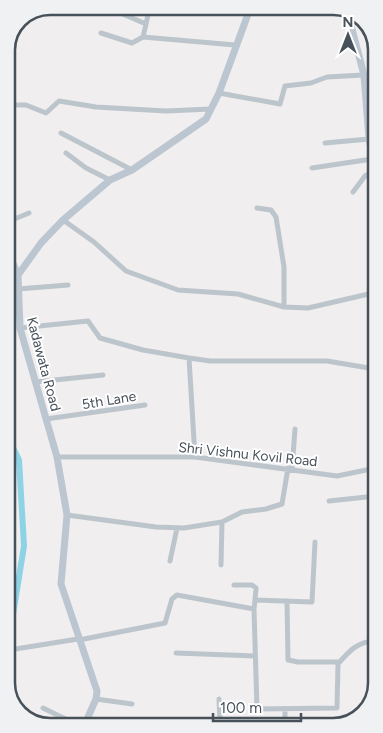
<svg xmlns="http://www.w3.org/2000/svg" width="383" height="733" viewBox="0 0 383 733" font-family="Figtree,sans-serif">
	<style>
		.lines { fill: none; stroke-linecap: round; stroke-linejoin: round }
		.canal { stroke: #8ed2e6; stroke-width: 6 }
		.street { stroke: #bdc5cc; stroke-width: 5 }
		.secondary { stroke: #bcc6d1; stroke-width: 7 }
		.labels { text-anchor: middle; stroke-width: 4; stroke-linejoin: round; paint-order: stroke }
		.street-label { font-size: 14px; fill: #47515a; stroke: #fff }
		.rim { fill: none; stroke: #47515a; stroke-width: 2.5 }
	</style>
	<rect width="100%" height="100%" fill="#f0eeee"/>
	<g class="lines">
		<path class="canal" d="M8,437l11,23 5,86 -15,93"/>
		<path class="street" d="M104,6l42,18 -3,13 92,8
			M146,24l4,-18
			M101,33l31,10 11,-6
			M364,79h10
			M219,93l61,11 5,-18 26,-3 16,-6 37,-2
			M7,105h19l20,8 13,-12 37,6 70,4 45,-2
			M61,133l71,37
			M325,143l44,-4
			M66,153l20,15 24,12
			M312,168l60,-9
			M353,192l12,-16 9,-5
			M257,208l14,2 5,7 8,50v40
			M63,220l31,22 32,29 52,19 60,4 46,13 24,1 65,-15
			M7,222l22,-9
			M18,289l50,-4
			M20,328l68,-7 12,17 43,12 46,8 6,99
			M189,358l21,3h117l48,8
			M35,382l68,-7
			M46,419l99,-14
			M57,457h138l142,19 39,-8
			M292,469l3,-40
			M329,501l47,-5
			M67,515l89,12 28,1 38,-6 20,-10 24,-3 16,-5 6,-36
			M170,561l7,-33
			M221,565l1,-43
			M234,585h18l4,3 -1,12
			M287,601l1,59 10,2h41
			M254,609l3,100 80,-1 1,-44c11,-13 20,-23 38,-23
			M79,640l86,-17 7,-24 5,-4 77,14 1,-9 57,2 3,-60
			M9,650l69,-11
			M176,653l79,3
			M96,699l36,5
			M219,699l1,26
			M43,708l37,18
			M285,709v15
			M87,721l22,5"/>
		<path class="secondary" d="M347,10l17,65 5,64 5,25
			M7,249l11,26
			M375,286l-2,7 2,13
			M84,726l12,-27 1,-8 -36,-107 6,-69 -10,-58 -37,-129 -2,-53 23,-32 22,-23 47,-40 22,-10 74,-51 13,-26 32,-87"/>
	</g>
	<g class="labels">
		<g class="street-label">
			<text transform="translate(44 364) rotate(75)" y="5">Kadawata Road</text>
			<text transform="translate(109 400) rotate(-9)" y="5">5th Lane</text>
			<text transform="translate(248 454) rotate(6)" y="5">Shri Vishnu Kovil Road</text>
		</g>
	</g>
	<path d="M0 0H383V733H0ZM50 15H333A35 35 0 0 1 368 50V683A35 35 0 0 1 333 718H50A35 35 0 0 1 15 683V50A35 35 0 0 1 50 15Z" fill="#f0f1f2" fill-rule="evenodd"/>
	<path class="rim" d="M50 15H333A35 35 0 0 1 368 50V683A35 35 0 0 1 333 718H50A35 35 0 0 1 15 683V50A35 35 0 0 1 50 15Z"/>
	<g transform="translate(348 35)" stroke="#ffffff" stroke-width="4" paint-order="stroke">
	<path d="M0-4L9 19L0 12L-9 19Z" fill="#47515a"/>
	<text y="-8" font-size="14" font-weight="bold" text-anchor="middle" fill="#47515a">N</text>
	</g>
	<path d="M213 713v8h88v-8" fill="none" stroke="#47515a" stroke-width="2.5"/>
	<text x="220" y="713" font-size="15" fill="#47515a" stroke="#ffffff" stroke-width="4" paint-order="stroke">100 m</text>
</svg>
